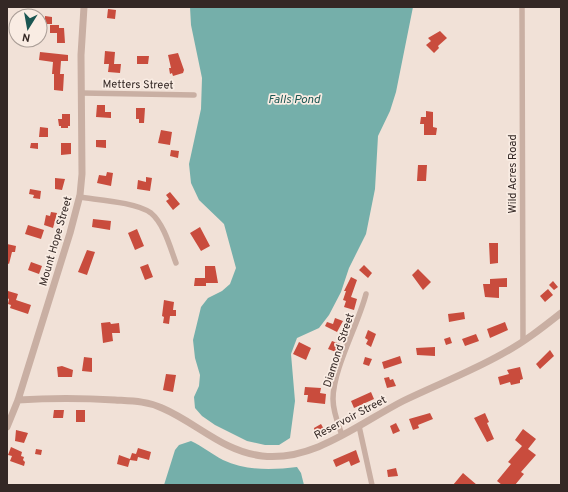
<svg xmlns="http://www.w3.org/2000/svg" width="568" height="492" viewBox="0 0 568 492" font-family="Overpass,sans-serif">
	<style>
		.water { fill: #75afaa }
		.building { fill: #c94c3d }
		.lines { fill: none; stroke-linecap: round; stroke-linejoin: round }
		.minor { stroke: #c9afa3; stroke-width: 5.5 }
		.tertiary { stroke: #c9afa3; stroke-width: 7 }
		.labels { text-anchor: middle; stroke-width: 3.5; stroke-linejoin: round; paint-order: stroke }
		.street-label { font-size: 11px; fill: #342825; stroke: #f9ece3 }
		.water-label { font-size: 12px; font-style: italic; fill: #1a5652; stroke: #f9ece3 }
	</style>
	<rect width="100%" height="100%" fill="#f1e1d7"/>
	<path class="water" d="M190,7h223l-17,85 -6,19 -12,25 -3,53 -9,45 -17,34 -8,24 -12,23 -10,13 -22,10 -6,16 4,47 -5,37 -11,7h-14l-18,-4 -32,-16 -13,-9 -7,-8 -1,-11 5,-11 1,-11 -5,-17 -2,-18 8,-33 7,-9 14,-7 8,-7 6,-16 -12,-44 -25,-24 -8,-17 -2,-19 12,-55 1,-31 -11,-53z
		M191,441c11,5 21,13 32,19 23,11 50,10 74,7l4,6 3,12h-140l11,-35 4,-5z"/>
	<path class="building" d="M108,9l8,1 -1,9 -8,-1z
		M45,16l7,1v7h-7z
		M50,25h9v3h5l1,15h-8v-10h-7z
		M440,31l7,7 -9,8 1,2 -5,5 -8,-8 5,-4 -3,-3z
		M105,51l10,1 -1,12h7l-1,9 -12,-1 1,-8h-5z
		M40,52l28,3v6h-7l-1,13h4l-1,17 -9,-1v-16h-2l1,-12 -14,-2z
		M178,53l6,17 -1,3 -10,3 -1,-3 -2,1 -1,-6h2l-3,-13z
		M137,56h12l-1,8h-11z
		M97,105h8v7h6v6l-15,-1z
		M136,108h9l-1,15h-5v-4h-3z
		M426,111l7,1v15l4,1 -1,7h-12v-11h-4l1,-7h5z
		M62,114h8v12h-2v2h-7v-2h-2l-1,-7h4z
		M40,127l8,1v9h-9z
		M161,130l11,2 -2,13 -12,-2z
		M96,140h10v8l-10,-1z
		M31,143h7v6l-8,-1z
		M61,143h10v11l-10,1z
		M171,150l8,1 -1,7 -8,-2z
		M418,165h9l-1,16h-9z
		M107,172l6,1 -2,13 -14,-3 2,-8 7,1z
		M146,177l6,1 -2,13 -13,-2 1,-9 8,2z
		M55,178l10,1 -3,11 -7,-1z
		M30,189l11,2 -1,8 -7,-1 1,-3 -5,-1z
		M170,192l10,12 -7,6 -7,-9 3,-2 -3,-4z
		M51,212l6,1 -4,15 -9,-3 2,-10 4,1z
		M93,219l18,2 -1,9 -18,-3z
		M28,225l16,5 -3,9 -16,-5z
		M200,227l10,19 -9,5 -11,-18z
		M137,229l7,17 -9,4 -7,-17z
		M489,243h9v20l-8,1z
		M7,244l9,2 -1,6h-3l-3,12 -2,-1z
		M87,250l8,2 -8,23 -9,-3z
		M31,262l11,4 -3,8 -11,-4z
		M148,264l5,13 -8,3 -5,-13z
		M364,265l8,8 -4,5 -9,-8z
		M205,266h10l3,17h-12v3h-12l1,-8h10z
		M418,269l13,13 -8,8 -11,-15z
		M351,277l6,3 -6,17 6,2 -3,11 -10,-3 2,-6 -3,-1 3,-9h-2z
		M507,278v9h-8v11l-14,-1 -2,-13h7v-5z
		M553,281l5,6 -4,3 -5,-5z
		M548,289l5,6 -8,7 -5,-6z
		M8,291l10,3 -2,6 15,5 -3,9 -18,-6 1,-3 -3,-1 1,-5 -2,-1z
		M164,300l10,2 -1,8h3v6h-6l-1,8 -6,-1 1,-6 -2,-1z
		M464,312l1,7 -16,3 -1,-8z
		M335,318l8,3 -6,11 -12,-6 2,-4 6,2z
		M110,322l1,2 8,-1 1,10h-8l1,8 -10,2 -2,-20z
		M505,322l3,8 -18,8 -3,-9z
		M368,330l8,4 -5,13 -5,-3 2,-4 -3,-2z
		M476,334l3,7 -14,5 -3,-7z
		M450,337l2,6 -6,2 -2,-6z
		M332,341l8,3 -4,8 -8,-3z
		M299,342l12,6 -5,12 -13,-6z
		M435,347v9l-18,-1 -1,-7z
		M550,350l4,6 -14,13 -4,-5z
		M400,356l2,7 -18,6 -2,-7z
		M84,357l8,1v14l-10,-1z
		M365,357l7,2 -3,7 -6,-2z
		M62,366l11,4 -1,7h-14l-1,-10z
		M520,367l3,12 -3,1v3l-9,2 -1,-3 -10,3 -2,-8 11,-3 -2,-4z
		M166,374l10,1 -3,17 -10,-2z
		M389,377l1,3 3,-1 3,7 -9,2 -3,-10z
		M305,387l16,1 -1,5 6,1 -1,10 -18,-2 1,-7h-4z
		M371,392l3,7 -20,9 -3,-7z
		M54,410h10l-1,8h-10z
		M76,410h9v12h-9z
		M430,413l3,6 -15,6 1,3 -6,2 -4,-11z
		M485,413l4,9 -2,1 7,16 -7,3 -13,-24z
		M396,423l4,8 -7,3 -3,-8z
		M321,424l4,7 -10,5 -1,-8z
		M523,429l13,10 -8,10 8,6 -15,17 3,2 -9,11h-13l-5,-4 14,-17 -3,-2 14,-16 -7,-6z
		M16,430l12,3 -4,10 -9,-2z
		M11,447l11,5 -1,4 3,1 -1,3 2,2 -1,4 -14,-5 2,-5 -4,-1z
		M138,448l13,4 -2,8 -11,-3 -1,4 -7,-1 -2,7 -11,-3 2,-9 11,4 2,-6 4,1z
		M36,449l6,1 -1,5 -6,-1z
		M356,450l4,12 -9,4 -2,-5 -13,6 -3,-7z
		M396,468l2,8 -10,1 -1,-7z
		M463,473l14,12h-24z"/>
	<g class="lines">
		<path class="minor" d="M522,7l1,334
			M82,93l112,2
			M79,197c19,3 57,5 72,16 13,11 19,34 25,50
			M359,426l13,59
			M342,435c-4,-11 -9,-23 -9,-36 0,-30 25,-74 33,-105"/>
		<path class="tertiary" d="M18,400c32,-2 64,-2 97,0 16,1 32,1 47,8 35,15 60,43 100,48 51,6 98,-33 141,-55 33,-16 67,-29 99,-47 21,-11 40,-26 59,-41
			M7,427l11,-27 52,-167 10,-38 2,-21 -1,-119 3,-48"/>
	</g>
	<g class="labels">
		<g class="street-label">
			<text transform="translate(138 84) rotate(1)" y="4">Metters Street</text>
			<text transform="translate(512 174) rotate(-90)" y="4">Wild Acres Road</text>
			<text transform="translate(55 241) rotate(-74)" y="4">Mount Hope Street</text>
			<text transform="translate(338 350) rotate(-72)" y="4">Diamond Street</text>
			<text transform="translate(350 417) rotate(-28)" y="4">Reservoir Street</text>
		</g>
		<g class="water-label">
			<text x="294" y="103">Falls Pond</text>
		</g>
	</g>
	<rect width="568" height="492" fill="none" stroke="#342825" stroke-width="16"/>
	<g transform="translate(28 28) rotate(191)"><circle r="19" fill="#f9ece3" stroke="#aa9e97"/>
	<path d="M0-3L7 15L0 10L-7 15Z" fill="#1a5652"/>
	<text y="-6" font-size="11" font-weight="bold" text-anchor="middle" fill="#342825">N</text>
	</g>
</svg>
